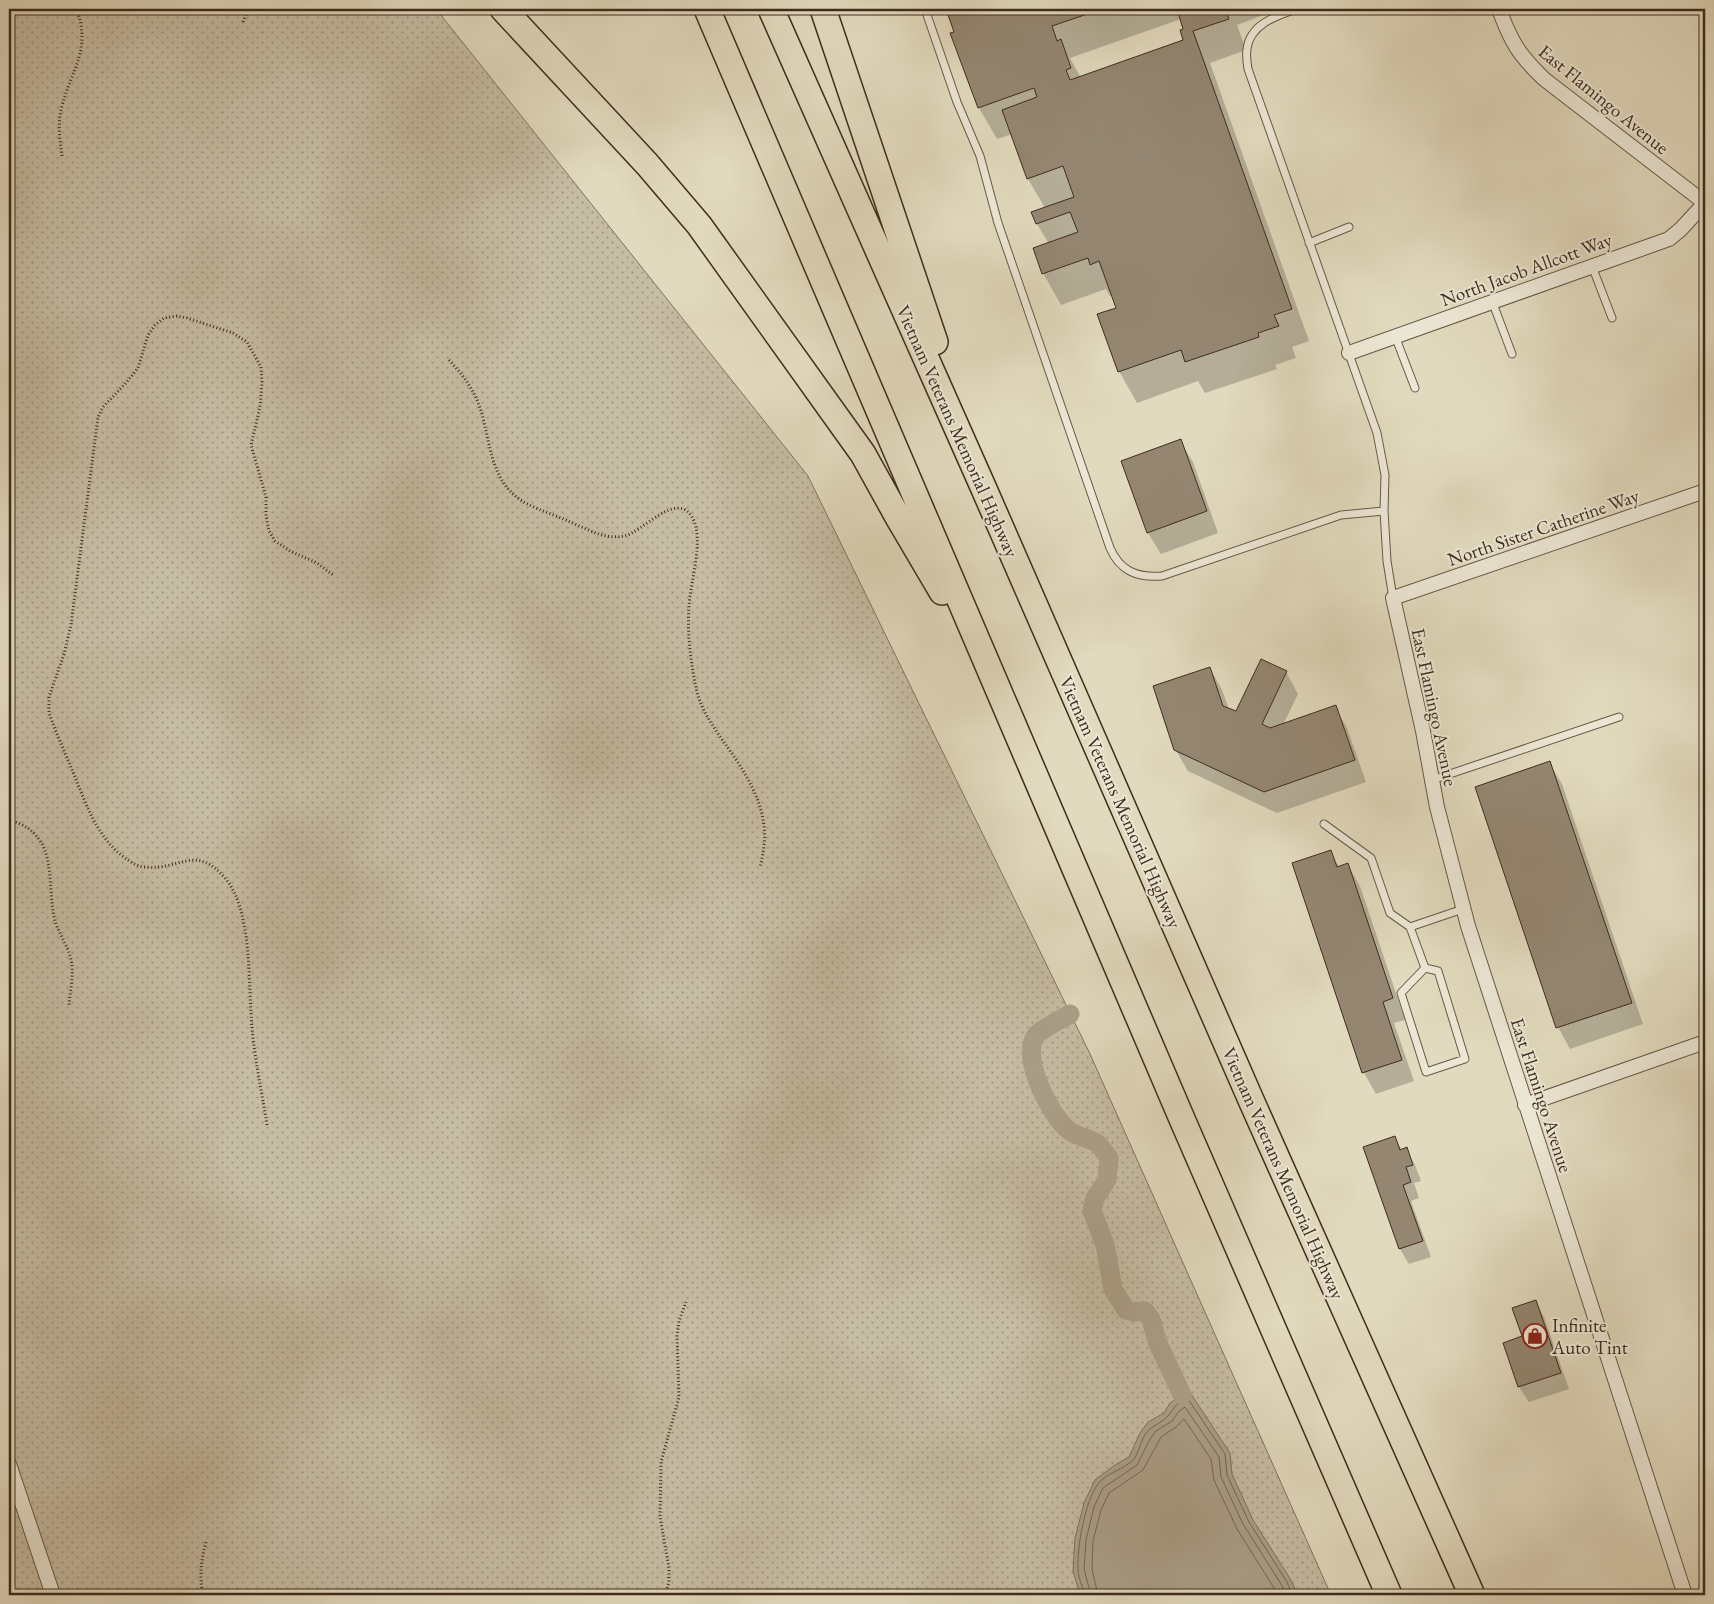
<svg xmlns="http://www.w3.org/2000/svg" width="1714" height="1604" viewBox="0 0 1714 1604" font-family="'EB Garamond',serif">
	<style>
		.grass { fill: url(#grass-dots); stroke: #827460 }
		.water { fill: #ab9f88; stroke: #80715e }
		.shadow { fill: #0003; fill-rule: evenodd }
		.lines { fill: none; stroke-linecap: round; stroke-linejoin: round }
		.shore { stroke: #756653; stroke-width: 1 }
		.canal { stroke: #ab9f88; stroke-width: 19 }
		.building { fill: #948671; stroke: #3f2c1e }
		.service-casing { stroke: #685846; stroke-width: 9 }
		.minor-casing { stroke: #685846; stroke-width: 16 }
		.motorway-casing { stroke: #3f2c1e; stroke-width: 28 }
		.path { stroke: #3f2c1e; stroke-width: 3; stroke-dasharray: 1 2.5; stroke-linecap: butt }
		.service { stroke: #ece7d5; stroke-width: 7 }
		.minor { stroke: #ece7d5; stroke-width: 14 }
		.motorway { stroke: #e2dabe; stroke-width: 25 }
		.labels { text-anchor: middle; stroke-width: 4; stroke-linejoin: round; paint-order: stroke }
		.street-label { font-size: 19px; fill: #3f2c1e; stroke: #ece7d5 }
		.poi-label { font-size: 19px; fill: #3f2c1e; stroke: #ece7d5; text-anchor: start }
	</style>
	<defs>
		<pattern id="grass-dots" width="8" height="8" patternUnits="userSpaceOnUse" patternTransform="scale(1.25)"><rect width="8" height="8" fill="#c6bca3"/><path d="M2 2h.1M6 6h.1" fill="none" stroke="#a29984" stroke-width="1.8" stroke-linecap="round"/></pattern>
	</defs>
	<rect width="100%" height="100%" fill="#e2dabe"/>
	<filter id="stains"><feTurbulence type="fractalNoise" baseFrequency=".004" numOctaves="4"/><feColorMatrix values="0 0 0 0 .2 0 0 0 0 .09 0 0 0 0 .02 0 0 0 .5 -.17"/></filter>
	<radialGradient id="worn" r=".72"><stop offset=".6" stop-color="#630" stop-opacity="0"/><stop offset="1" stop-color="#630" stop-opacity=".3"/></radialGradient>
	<path class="grass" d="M9,9h427l372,467 282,578 241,541h-1322z"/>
	<path class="water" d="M1191,1394l39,59 2,21 21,46 38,60 7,15h-218l-7,-24 2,-33 9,-35 11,-23 20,-15 14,-8 11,-24 8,-11 16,-9 6,-10 12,-8z"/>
	<path class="shadow" d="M945,9h107l1,4 13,-4h198l2,5 -29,11 9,25 -36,13 99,278 -17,6 4,11 -21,7 2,4 -72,24 -7,-12 -61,22 -18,-32 -1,-63 -5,-13 -3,1 -4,-7 -45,16 -18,-32 6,-29 -12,-20 -4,-11 12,-5 -17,-29 -16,-45 -15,5 -18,-31 -23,-75zM1181,19l4,10v12l-104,37 -11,-20z
		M1180,441l13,21 25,71 -57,21 -13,-21 -25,-71z
		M1210,668l12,22 7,19 7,4 50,-41 12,22 -15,31 52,-18 12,21 19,54 -89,31 -89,-42 -13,-22z
		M1549,763l13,21 81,240 -73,25 -12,-22z
		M1330,852l10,16 8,-3 12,21 45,134 -11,3 20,58 -38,13 -12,-21 -70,-209z
		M1394,1137l8,13 4,-1 9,16 6,16 -7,2 5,15 -8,3 20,56 -22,7 -9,-15z
		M1535,1301l9,16 25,72 -40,13 -10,-15 -14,-44 18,-6z"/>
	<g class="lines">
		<path class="shore" d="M1084,1595c-1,-9 -6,-17 -6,-26 -1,-22 7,-68 20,-85 8,-11 27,-15 35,-24 6,-7 7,-17 12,-25 6,-10 16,-11 23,-19 7,-8 8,-15 20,-17l37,55 2,21 22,47 38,60 5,13
			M1091,1595l-7,-26 2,-29 8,-33 9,-19 34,-23 13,-26 6,-8 16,-10 7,-10 6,-4 34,50 2,20 22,47 38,60 5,11
			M1098,1595l-6,-26 1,-28 8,-31 8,-17 34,-23 18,-33 15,-10 8,-8 27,40 3,21 23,49 37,59 3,7"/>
		<path class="canal" d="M1070,1014c-5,3 -32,18 -33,20 -18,21 12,78 29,94 9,9 21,9 31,15 4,3 8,10 12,15l-2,22 -12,18 -3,13 13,34 8,44 13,21 8,2 11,-1 6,8 6,22 25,54"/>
	</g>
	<path class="building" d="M946,9h100l2,5 14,-5h40l-50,17 5,15 4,-2 10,29 -5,2 4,10 113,-40 -3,-10 3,-1 -6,-20h48l4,10 -36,12 99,278 -18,6 5,11 -21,7 1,4 -74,25 -4,-12 -63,22 -21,-58 19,-6 -17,-47 -9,4 -2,-7 -46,16 -9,-26 45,-16 -8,-20 -34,12 -5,-12 43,-15 -11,-31 -36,13 -25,-69 35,-13 -3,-9 -56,20 -28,-75 4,-1z
		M1181,439l26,72 -60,22 -26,-72z
		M1261,659l26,12 -25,53 8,4 66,-23 19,55 -91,32 -90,-42 -21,-64 57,-19 13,39 13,5z
		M1550,761l82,242 -76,25 -81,-241z
		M1331,850l6,17 11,-4 45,135 -10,4 19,58 -40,13 -70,-210z
		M1395,1136l5,14 7,-3 6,18 -7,2 5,15 -8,3 20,56 -24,8 -36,-102z
		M1536,1300l25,73 -43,14 -15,-44 19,-7 -10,-28z"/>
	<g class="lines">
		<defs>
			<path id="service" d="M925,9l32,93 23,54 18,67 112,325c10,23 27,30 52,28l179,-61 43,-4
				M1297,9c-21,7 -47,15 -50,40 -1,7 0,14 1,20l129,364 8,42 -1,36 3,50 6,37
				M1309,243l40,-16
				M1592,266l20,52
				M1492,301l20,53
				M1395,336l20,52
				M1432,780l187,-63
				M1324,824l47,34 19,55 20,14
				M1425,968l13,3 27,88 -39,13 -25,-79 24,-25 -15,-41 53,-18"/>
			<path id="minor" d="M1499,9c12,33 20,46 45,70l161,124
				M1349,353l320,-114 12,-10 24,-26
				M1525,1105l180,-63
				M9,1464l44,131
				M1685,1595l-217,-669 -31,-119 -14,-76 -30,-133 312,-107"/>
			<path id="motorway" d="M503,9l144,155 52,61 164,229 36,65 43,73
				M707,9l475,1110 207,476
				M771,9l213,480 267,611 221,495
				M823,9l112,333"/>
		</defs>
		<use href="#service" class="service-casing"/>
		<use href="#minor" class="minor-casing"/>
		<use href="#motorway" class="motorway-casing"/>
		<path class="path" d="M243,22l5,-13
			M62,156c-2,-16 -5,-34 0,-50 10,-39 29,-54 15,-97
			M449,360c11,12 21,24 28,40 13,30 10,70 36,94 15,14 39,19 57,28 18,7 34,18 54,14 18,-3 52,-46 68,-19 13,21 -2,66 -3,89 -2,29 2,59 8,86 5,20 18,37 29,53 17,24 35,52 38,81 2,14 -1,28 -4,42
			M9,820c54,15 35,65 47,104 4,11 11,21 14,32 5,15 0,34 -1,50
			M267,1125c-5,-32 -12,-64 -15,-97 -4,-41 1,-118 -27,-150 -30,-35 -45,-7 -80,-11 -7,0 -14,-5 -20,-9 -28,-20 -39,-54 -52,-86 -8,-19 -17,-39 -24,-59v-16l15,-43 7,-29 27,-208 5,-10 23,-24 12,-15 10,-33 7,-10 9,-7 13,-2 10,2 46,15 14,9 14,25 1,16 -2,24 -9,38 15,52v19l3,15 6,10 15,10 27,12 16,12
			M203,1595c-4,-19 -2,-34 3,-53
			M665,1595l4,-13v-14l-9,-51 1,-55 18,-65 -2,-61 2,-15 7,-19"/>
		<use href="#service" class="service"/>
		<use href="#minor" class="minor"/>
		<use href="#motorway" class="motorway"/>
	</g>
	<defs>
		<symbol id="shop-ring" viewBox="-11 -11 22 22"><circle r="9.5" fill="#ece7d5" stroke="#8f2418" stroke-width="1.5"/><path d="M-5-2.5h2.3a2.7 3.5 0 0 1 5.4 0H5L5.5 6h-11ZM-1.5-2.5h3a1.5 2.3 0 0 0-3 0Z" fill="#8f2418"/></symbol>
	</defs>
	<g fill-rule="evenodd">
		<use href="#shop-ring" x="1521" y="1322" width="28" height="28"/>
	</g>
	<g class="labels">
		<g class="street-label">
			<text transform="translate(1604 99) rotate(39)" y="7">East Flamingo Avenue</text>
			<text transform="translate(1526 269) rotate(-20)" y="7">North Jacob Allcott Way</text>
			<text transform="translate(958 431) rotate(66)" y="7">Vietnam Veterans Memorial Highway</text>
			<text transform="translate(1543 527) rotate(-19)" y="7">North Sister Catherine Way</text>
			<text transform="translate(1435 707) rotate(78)" y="7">East Flamingo Avenue</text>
			<text transform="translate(1121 802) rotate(66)" y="7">Vietnam Veterans Memorial Highway</text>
			<text transform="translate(1542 1095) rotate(72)" y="7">East Flamingo Avenue</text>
			<text transform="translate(1284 1173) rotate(66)" y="7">Vietnam Veterans Memorial Highway</text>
		</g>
		<g class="poi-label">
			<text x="1552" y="1332">Infinite<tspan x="1552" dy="22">Auto Tint</tspan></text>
		</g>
	</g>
	<rect width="1714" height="1604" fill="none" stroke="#e2dabe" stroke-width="30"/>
	<rect x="10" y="10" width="1694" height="1584" fill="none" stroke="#3f2c1e" stroke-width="2.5"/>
	<rect x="15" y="15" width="1684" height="1574" fill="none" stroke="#3f2c1e"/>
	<rect width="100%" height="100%" filter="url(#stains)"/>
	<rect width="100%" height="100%" fill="url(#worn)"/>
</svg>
